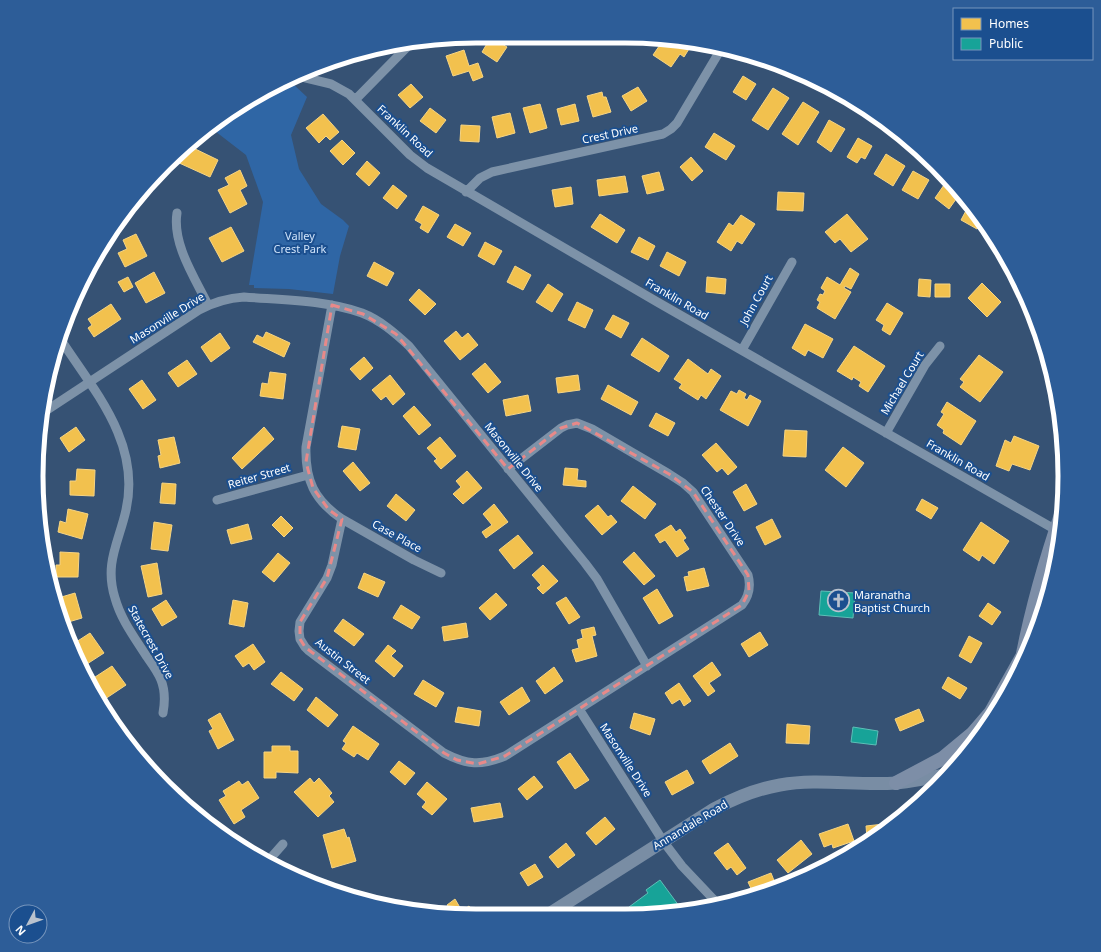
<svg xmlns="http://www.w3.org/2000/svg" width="1101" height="952" viewBox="0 0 1101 952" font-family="'Noto Sans',sans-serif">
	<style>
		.green { fill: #2f66a5 }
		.homes { fill: #f2c14e; stroke: #f6d483 }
		.public { fill: #17a398; stroke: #5dbfb7 }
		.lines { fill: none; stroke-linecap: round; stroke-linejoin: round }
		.street { stroke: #7d92a8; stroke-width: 9 }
		.secondary { stroke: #798da4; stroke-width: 13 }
		.primary { stroke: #7d8ea7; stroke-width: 14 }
		.marked { fill: none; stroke: #e88989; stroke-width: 3; stroke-dasharray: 8 5; stroke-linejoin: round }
		.labels { text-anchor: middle; stroke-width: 4; stroke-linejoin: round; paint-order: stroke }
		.street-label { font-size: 11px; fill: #fff; stroke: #1b4f8f }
		.park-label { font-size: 11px; fill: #cfe3fa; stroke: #1b4f8f }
		.poi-label { font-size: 11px; fill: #fff; stroke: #1b4f8f; text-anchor: start }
		.rim { fill: none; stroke: #fff; stroke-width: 5 }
	</style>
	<rect width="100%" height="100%" fill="#365274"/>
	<path class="green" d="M289,78l2,4 16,15 -16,38 8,34 22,35 22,16 6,6 -9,30 -7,38 -44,-5 -35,-1v-3h-5l14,-83 -17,-47 -35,-27 70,-47z"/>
	<path class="homes" d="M491,37l16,10 -10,15 -15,-10z
		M664,39l19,1 5,1 4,3 -8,13 -4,-3 -9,13 -18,-12z
		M464,50l5,16 9,-3 5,14 -10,4 -4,-10 -16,5 -7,-20z
		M743,76l13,8 -10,16 -13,-8z
		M411,84l12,13 -13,11 -12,-13z
		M638,87l9,14 -16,10 -9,-15z
		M773,88l16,10 -21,32 -16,-10z
		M602,92l1,5h3l5,15 -18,5 -6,-21z
		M803,102l16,10 -21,33 -16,-11z
		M540,104l7,24 -17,5 -7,-25z
		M575,104l4,17 -18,4 -4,-16z
		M430,108l16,12 -10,13 -16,-12z
		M510,113l5,20 -18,5 -5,-21z
		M323,114l16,18 -9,8 -4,-4 -7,7 -13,-15z
		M829,120l16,9 -14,23 -14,-10z
		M461,125l19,1 -1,16 -19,-1z
		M714,133l21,13 -9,14 -21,-13z
		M858,138l14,8 -7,13 -4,-2 -4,6 -10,-6z
		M342,140l13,13 -12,12 -13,-14z
		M187,145l31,15 -8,17 -33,-15z
		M886,154l19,12 -12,20 -19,-12z
		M691,157l12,14 -11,10 -12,-14z
		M367,161l13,12 -11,13 -13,-12z
		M240,170l7,16 -7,4 7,14 -17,9 -12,-23 11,-5 -4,-7z
		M913,171l16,9 -11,19 -16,-9z
		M659,172l5,18 -17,4 -5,-18z
		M625,176l3,16 -29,4 -2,-16z
		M393,185l14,11 -10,13 -14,-11z
		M944,185l15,10 -10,14 -14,-11z
		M571,187l2,17 -18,3 -3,-17z
		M778,192l26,1 -1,18 -26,-1z
		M132,202l-1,13 -8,-1 4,-6z
		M969,205l12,16 -4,8 -16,-9z
		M423,206l16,9 -11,18 -8,-5 2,-4 -7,-4z
		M600,214l25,16 -8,13 -26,-16z
		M847,214l21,25 -17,13 -11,-13 -5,4 -10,-11z
		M741,215l14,9 -13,20 -5,-3 -6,10 -14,-9 12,-19 4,3z
		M455,224l16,9 -8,13 -16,-9z
		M231,227l13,24 -22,11 -13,-24z
		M136,234l11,22 -22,11 -7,-14 9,-4 -4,-9z
		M639,237l16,9 -7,14 -17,-8z
		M485,242l17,9 -8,14 -16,-9z
		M667,252l19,10 -7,14 -19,-10z
		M374,262l20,11 -7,13 -20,-10z
		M515,266l16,9 -8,15 -16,-8z
		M850,268l9,6 -8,15 -6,-3 -1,2 7,4 -16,27 -18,-11 3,-6 -3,-2 3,-6 3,1 2,-4 -4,-3 6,-11 13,8z
		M154,272l11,21 -19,10 -11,-20z
		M128,277l5,10 -9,5 -6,-10z
		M707,277l19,2 -1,15 -19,-2z
		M919,279l12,1 -1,17 -12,-1z
		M982,283l19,19 -14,15 -19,-19z
		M548,284l15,10 -11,18 -16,-10z
		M935,284h15v13h-15z
		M419,289l17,15 -11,11 -16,-15z
		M577,302l16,8 -8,18 -17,-8z
		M887,303l16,10 -13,22 -8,-5 2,-5 -8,-5z
		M111,304l10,15 -27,18 -6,-9 4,-3 -4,-6z
		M613,315l16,8 -8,15 -16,-9z
		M805,324l28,15 -10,19 -15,-8 -3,6 -13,-8z
		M456,331l6,7 6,-5 10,12 -18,15 -16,-19z
		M266,332l24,11 -6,14 -31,-15 4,-7 6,3z
		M220,333l10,15 -19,14 -10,-15z
		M642,338l27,18 -10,16 -28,-17z
		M854,346l31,20 -17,26 -9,-6 2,-4 -8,-5 -1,3 -15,-9z
		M979,355l24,17 -23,30 -20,-15 4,-5 -4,-3z
		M364,357l9,11 -13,12 -10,-11z
		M688,359l20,15 3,-5 10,7 -15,23 -5,-4 -3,5 -19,-12 3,-4 -8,-5z
		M187,360l10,14 -19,13 -10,-14z
		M485,363l16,19 -13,11 -16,-19z
		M270,372l16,2 -3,25 -23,-3 2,-13 6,1z
		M390,375l15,19 -12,11 -7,-9 -5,4 -9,-10z
		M578,375l2,15 -22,3 -2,-15z
		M142,380l14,20 -13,9 -14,-20z
		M608,385l30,17 -7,13 -30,-16z
		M739,390l7,4 -2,4 3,2 3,-5 11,6 -13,25 -28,-16 11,-19 6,3z
		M528,395l3,16 -25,5 -3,-16z
		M947,402l29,19 -15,24 -18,-12 1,-3 -7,-5 7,-11 -3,-2z
		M414,406l17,19 -12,10 -16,-19z
		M656,413l19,10 -7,13 -19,-10z
		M342,426l18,3 -4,21 -18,-3z
		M76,427l9,13 -16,12 -9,-14z
		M264,427l10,12 -32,30 -10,-11z
		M785,430l22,1 -1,26 -23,-1z
		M1014,436l25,10 -9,24 -18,-6 -3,7 -13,-5 9,-26 6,3z
		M174,437l6,26 -20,5 -2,-12 3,-1 -3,-15z
		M440,437l16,19 -15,13 -7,-8 3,-2 -10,-11z
		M716,443l21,24 -9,8 -6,-7 -5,4 -15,-17z
		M843,447l21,16 -18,24 -21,-17z
		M353,462l17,21 -10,8 -17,-20z
		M565,468l13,1 -1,11 9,1v6l-23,-2z
		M77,469l18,1 -1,26 -24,-1v-14h6z
		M467,471l15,17 -19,16 -10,-10 8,-7 -5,-6z
		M162,483l14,1 -1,20 -15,-1z
		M746,484l11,20 -13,7 -11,-19z
		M633,486l23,18 -11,15 -24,-18z
		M396,494l19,16 -9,11 -19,-15z
		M922,499l16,9 -7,11 -15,-9z
		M494,504l14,18 -22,16 -4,-6 10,-7 -9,-11z
		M598,505l10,12 3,-2 6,7 -15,13 -17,-19z
		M68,509l20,5 -6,25 -24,-7 2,-11 6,2z
		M281,516l12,12 -9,9 -12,-12z
		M772,519l9,18 -16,8 -9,-18z
		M154,522l18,3 -4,26 -17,-2z
		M981,522l28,19 -15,23 -12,-9 -3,6 -16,-11z
		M248,524l4,15 -21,5 -4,-14z
		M671,525l5,7 4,-3 6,9 -3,2 6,9 -12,8 -12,-17 -5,3 -5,-8z
		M518,535l15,18 -19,16 -15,-19z
		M60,552l19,1 -1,24h-22v-12h4z
		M634,552l21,24 -11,9 -21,-23z
		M278,553l12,10 -16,19 -12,-10z
		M157,563l5,31 -14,3 -7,-31z
		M543,565l15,16 -15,13 -6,-6 4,-3 -9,-10z
		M704,568l5,18 -22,5 -3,-14 5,-1 -1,-4z
		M364,573l21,9 -7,15 -20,-9z
		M657,589l16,27 -14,8 -16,-26z
		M75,593l7,25 -17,5 -7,-25z
		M496,593l11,12 -17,15 -11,-12z
		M566,597l14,20 -11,7 -13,-21z
		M166,600l11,17 -15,9 -10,-17z
		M233,600l15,3 -4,24 -15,-3z
		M988,603l13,9 -9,13 -13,-9z
		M401,605l19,12 -8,12 -19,-11z
		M343,619l21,15 -10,12 -20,-15z
		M466,623l2,14 -24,4 -2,-14z
		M594,627l2,8 -4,1 5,20 -21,6 -4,-12 7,-2 -2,-8 6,-2 -2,-8z
		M760,632l8,13 -19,12 -8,-13z
		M90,633l14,20 -17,11 -14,-20z
		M969,636l13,7 -11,20 -12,-7z
		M253,644l12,18 -11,8 -5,-7 -6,4 -8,-11z
		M388,645l8,6 -5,5 12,10 -9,11 -19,-16z
		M712,662l9,13 -12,8 6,8 -7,5 -15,-20z
		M112,666l14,19 -21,14 -13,-20z
		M554,667l9,14 -18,13 -9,-13z
		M281,672l22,17 -9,12 -23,-17z
		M948,677l19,11 -7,11 -18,-11z
		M423,680l21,13 -8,14 -22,-13z
		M679,683l12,18 -7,5 -4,-7 -8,5 -7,-11z
		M522,687l8,14 -21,14 -9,-13z
		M316,697l22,18 -10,12 -21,-17z
		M458,707l23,4 -2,15 -24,-4z
		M919,709l5,12 -24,10 -5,-12z
		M220,713l14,27 -16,9 -9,-18 4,-2 -5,-9z
		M634,713l21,6 -5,16 -20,-7z
		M787,724l23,2 -1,18 -23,-1z
		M353,726l26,18 -11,16 -11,-7 -3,4 -12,-8 4,-6 -3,-2z
		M730,743l8,13 -28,18 -8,-13z
		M272,746h18v5h8v22l-22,-1v6h-12v-26h8z
		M570,753l19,27 -14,9 -18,-27z
		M399,761l16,12 -10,12 -15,-13z
		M687,770l7,13 -22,12 -7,-13z
		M534,776l9,11 -16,13 -9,-11z
		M310,778l4,5 5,-5 13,15 -3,3 5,6 -16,15 -24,-25z
		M170,781l22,22 -4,3 -24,-20z
		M239,781l3,4 6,-4 11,17 -18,12 4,7 -11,7 -15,-24 7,-4 -3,-5z
		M427,782l20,17 -15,16 -10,-8 4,-5 -9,-8z
		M500,803l3,14 -29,5 -3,-14z
		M605,817l10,12 -19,16 -10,-12z
		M893,823l-20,14 -6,1 -1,-12z
		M848,824l6,17 -21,7 -1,-4 -8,3 -5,-13z
		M344,829l3,9 2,-1 7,24 -24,7 -9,-33z
		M801,840l11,14 -24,19 -11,-13z
		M566,843l9,12 -17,13 -9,-11z
		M728,843l18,25 -9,7 -6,-8 -4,3 -13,-17z
		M535,864l8,13 -15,9 -8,-13z
		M771,873l6,15 -11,5 -12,2 -6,-13z
		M324,882l24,6 -1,6 -24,-7z
		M455,899l7,12 7,-5 6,10 -22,-2 -6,-9z"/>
	<path class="public" d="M821,591l34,2 -2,25 -34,-3z
		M853,727l25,4 -2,14 -25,-3z
		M660,880l22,30 -28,5h-19l-6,-8 19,-14 -2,-3z"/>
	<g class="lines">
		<path class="street" d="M300,74l6,4 25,6 18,10 61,61 17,13 232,135 397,227
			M355,100l54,-55
			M466,192l14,-14 12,-6 171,-38 8,-5 6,-6 44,-74
			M177,213c-5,31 18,65 31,92
			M332,305l-26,142c-1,33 8,53 36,72l-10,46 -5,13 -27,44 -1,9 1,8 5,8 4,4 135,102c23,12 37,13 61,3l237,-151c7,-9 9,-19 6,-30l-55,-83 -10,-9 -14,-9 -77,-45 -15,-6 -10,2 -6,3 -53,41
			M61,340c34,52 80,103 65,170 -7,32 -22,53 -11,88 6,22 20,40 32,59 5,7 11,15 14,23 4,10 4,22 2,33
			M742,350l50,-88
			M41,414l158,-104c15,-8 29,-12 45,-13 39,3 81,3 118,16 18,7 33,20 47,33l176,217 12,16 50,87
			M886,433l39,-68 15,-19
			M217,500l91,-25
			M342,519l72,41 27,13
			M579,709l84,132 19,25 35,37
			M268,861l15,-17"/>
		<path class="secondary" d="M546,916l168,-107c21,-11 42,-20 66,-24 38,-7 78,1 116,-2 16,-2 33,-5 49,-8"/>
		<path class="primary" d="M1021,664c10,-54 25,-106 43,-158
			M896,783l47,-25 29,-24 19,-22 32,-57"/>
	</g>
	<path class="marked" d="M332,305l31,9 33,20 112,135 53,-41 16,-5 92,51 24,18 55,83 1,16 -7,14 -237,151 -27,8 -21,-4 -13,-7 -139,-106 -5,-8v-17l27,-44 15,-59 -13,-9 -16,-22 -7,-26z"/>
	<defs>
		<symbol id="church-ring" viewBox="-11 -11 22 22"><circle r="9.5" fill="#1b4f8f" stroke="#b9c2ce" stroke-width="1.5"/><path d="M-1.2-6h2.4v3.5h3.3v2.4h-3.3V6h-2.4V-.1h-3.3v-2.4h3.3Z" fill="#b9c2ce"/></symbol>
	</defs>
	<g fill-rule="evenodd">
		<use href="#church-ring" x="826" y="588" width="25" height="25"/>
	</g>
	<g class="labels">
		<g class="street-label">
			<text transform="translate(405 131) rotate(43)" y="4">Franklin Road</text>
			<text transform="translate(610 134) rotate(-12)" y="4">Crest Drive</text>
			<text transform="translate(677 299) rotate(30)" y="4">Franklin Road</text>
			<text transform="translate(756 300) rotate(-61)" y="4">John Court</text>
			<text transform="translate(167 318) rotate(-32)" y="4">Masonville Drive</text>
			<text transform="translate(902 383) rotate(-59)" y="4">Michael Court</text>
			<text transform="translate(514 457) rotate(51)" y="4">Masonville Drive</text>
			<text transform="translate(958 460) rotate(30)" y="4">Franklin Road</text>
			<text transform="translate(259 476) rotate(-16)" y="4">Reiter Street</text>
			<text transform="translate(723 516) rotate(56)" y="4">Chester Drive</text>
			<text transform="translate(397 536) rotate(29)" y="4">Case Place</text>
			<text transform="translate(151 642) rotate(61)" y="4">Statecrest Drive</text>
			<text transform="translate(343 661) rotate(38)" y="4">Austin Street</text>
			<text transform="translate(626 760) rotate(57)" y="4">Masonville Drive</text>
			<text transform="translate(690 825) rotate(-31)" y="4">Annandale Road</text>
		</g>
		<g class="park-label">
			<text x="300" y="240">Valley<tspan x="300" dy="13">Crest Park</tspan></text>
		</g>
		<g class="poi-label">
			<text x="854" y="599">Maranatha<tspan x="854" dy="13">Baptist Church</tspan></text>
		</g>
	</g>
	<path d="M0 0H1101V952H0ZM476 43H625A433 433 0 0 1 1058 476V476A433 433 0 0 1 625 909H476A433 433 0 0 1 43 476V476A433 433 0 0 1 476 43Z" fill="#2d5d98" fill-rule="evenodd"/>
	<path class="rim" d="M476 43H625A433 433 0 0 1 1058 476V476A433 433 0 0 1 625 909H476A433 433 0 0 1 43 476V476A433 433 0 0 1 476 43Z"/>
	<rect x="953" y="8" width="140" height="52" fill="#1b4f8f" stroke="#7695bc"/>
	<rect x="961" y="18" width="20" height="12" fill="#f2c14e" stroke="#7695bc"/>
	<text x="989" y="28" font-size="12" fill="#ffffff">Homes</text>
	<rect x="961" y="38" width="20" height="12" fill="#17a398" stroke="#7695bc"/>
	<text x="989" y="48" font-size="12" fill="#ffffff">Public</text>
	<g transform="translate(28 924) rotate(229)"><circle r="19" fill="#1b4f8f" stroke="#7695bc"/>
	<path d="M0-3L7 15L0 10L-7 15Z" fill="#b9c2ce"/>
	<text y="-6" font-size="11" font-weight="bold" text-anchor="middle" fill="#ffffff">N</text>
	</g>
</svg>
